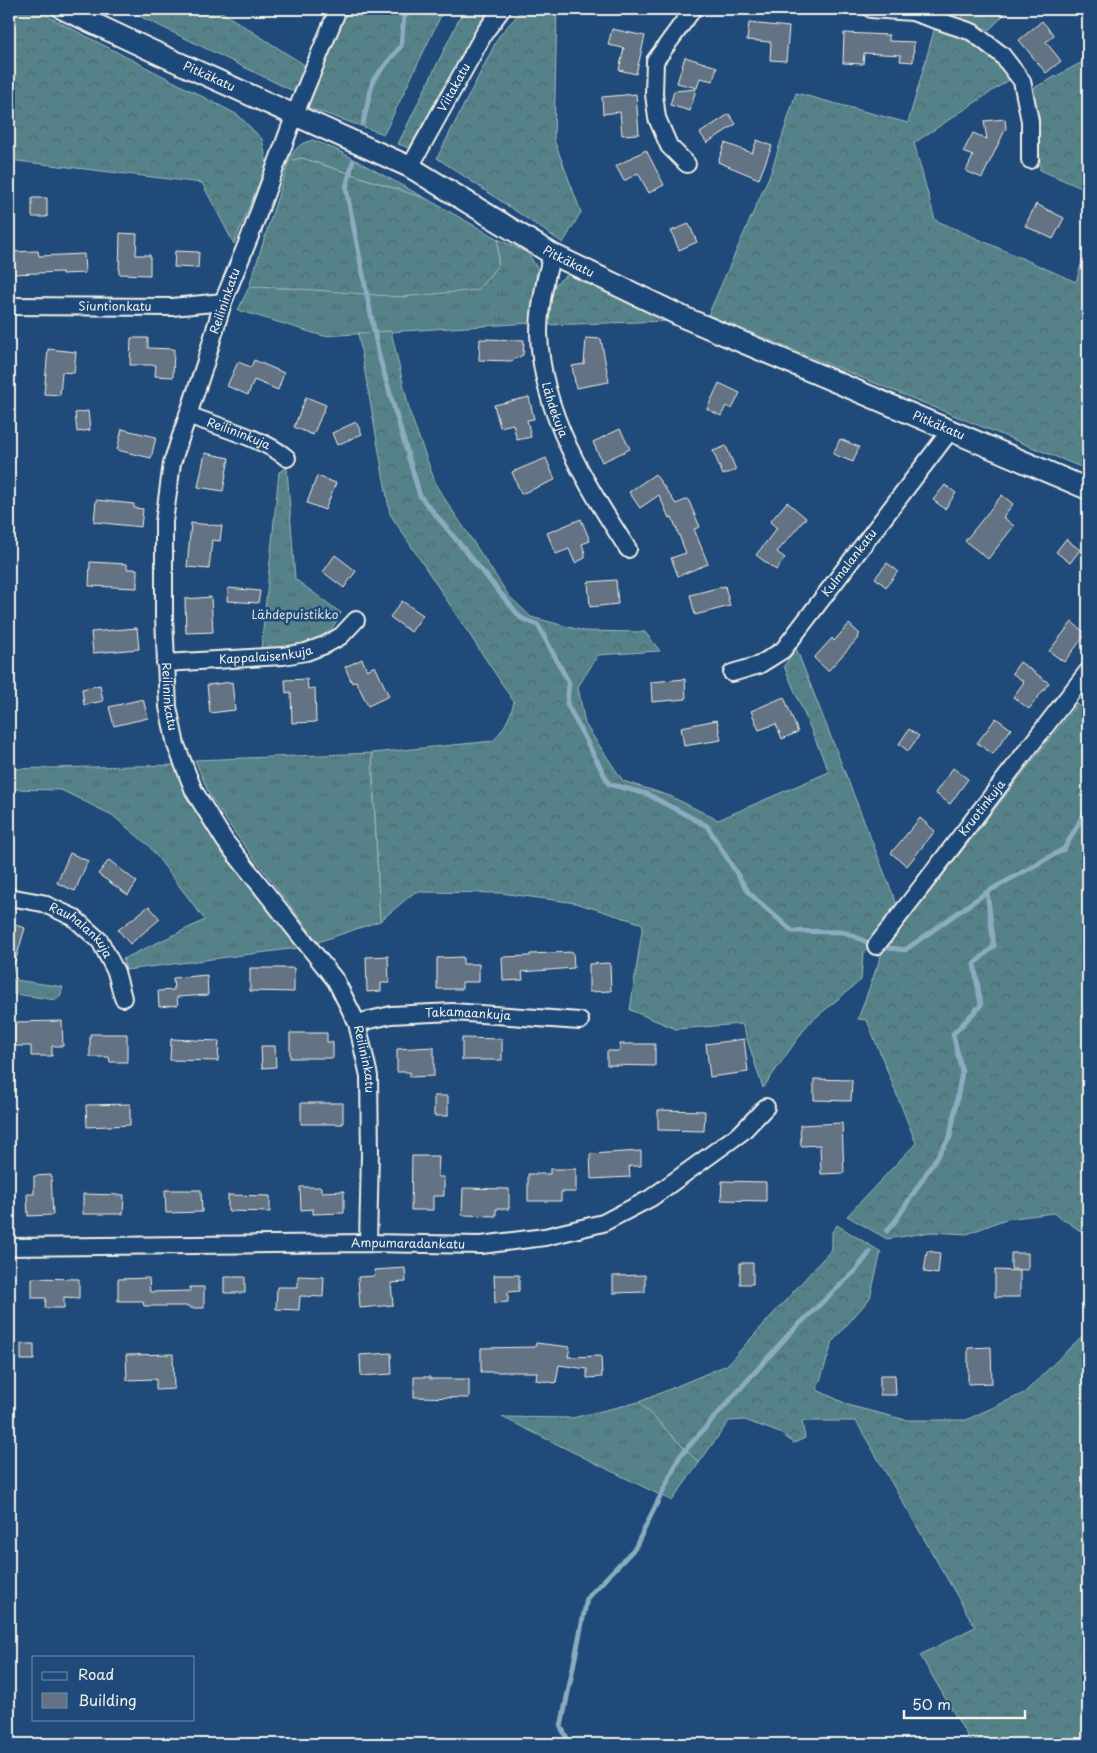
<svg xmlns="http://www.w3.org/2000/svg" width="1097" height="1753" viewBox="0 0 1097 1753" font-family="'Playpen Sans',sans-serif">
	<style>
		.grass { fill: url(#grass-tufts); stroke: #a4b9b8 }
		.forest { fill: url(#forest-crowns); stroke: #a4b9b8 }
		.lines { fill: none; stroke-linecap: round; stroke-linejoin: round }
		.stream { stroke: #8cabbf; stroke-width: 5 }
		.building { fill: #637383; stroke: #f4f1e8 }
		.minor-casing { stroke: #f4f1e8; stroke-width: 20 }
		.tertiary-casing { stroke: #f4f1e8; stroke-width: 24 }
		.minor { stroke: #1f4a7a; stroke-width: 16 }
		.tertiary { stroke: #1f4a7a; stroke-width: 20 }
		.labels { text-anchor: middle; stroke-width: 5; stroke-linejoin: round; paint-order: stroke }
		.street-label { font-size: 12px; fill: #f4f1e8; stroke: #1f4a7a }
		.park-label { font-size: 12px; fill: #dce0da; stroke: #1f4a7a }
	</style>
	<defs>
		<pattern id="grass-tufts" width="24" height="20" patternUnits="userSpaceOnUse" patternTransform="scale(1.25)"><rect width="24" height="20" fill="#558189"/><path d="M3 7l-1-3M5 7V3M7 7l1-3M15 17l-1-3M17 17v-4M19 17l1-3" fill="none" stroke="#50676b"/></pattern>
		<pattern id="forest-crowns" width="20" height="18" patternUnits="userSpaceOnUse" patternTransform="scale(1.25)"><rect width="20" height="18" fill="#558189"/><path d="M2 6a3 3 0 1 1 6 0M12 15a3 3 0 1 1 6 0" fill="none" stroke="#50676b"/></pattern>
	</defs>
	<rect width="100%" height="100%" fill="#1f4a7a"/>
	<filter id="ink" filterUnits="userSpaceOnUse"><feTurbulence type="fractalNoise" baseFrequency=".02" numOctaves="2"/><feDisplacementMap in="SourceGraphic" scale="10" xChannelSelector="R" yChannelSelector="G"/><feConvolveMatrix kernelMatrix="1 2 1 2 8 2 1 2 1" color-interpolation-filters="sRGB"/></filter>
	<g filter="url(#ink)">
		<path class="grass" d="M313,140l24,10 90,49 -125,-41 -13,3c6,-12 10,-18 24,-21z
			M498,239l30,14 9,15 -6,55 -208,13 -85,-26 11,-23 40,1 209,-23z
			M287,468l8,111 46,34c-4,6 -7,15 -13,20 -18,15 -45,15 -67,17l18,-178z
			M372,753l8,168 -62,21 -81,-106 -27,-40 -15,-36z
			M175,765c27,69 78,125 123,183l-172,22 -3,-11 82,-39 -56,-74 -37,-31 -51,-25 -52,-1v-20z
			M9,979l54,8 -3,10 -4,3 -47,-7z
			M639,1402l60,61 -27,38 -170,-84 70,1z"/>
		<path class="forest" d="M9,9h25l204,106 24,24 5,25 -33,80 -32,-61 -193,-23z
			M125,9h92l89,57 -11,26z
			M346,9h98l-60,125 -81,-28z
			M464,9h25l-80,139 -11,-4z
			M523,9h34l-3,131 27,72 -18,31 -126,-85 62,-122z
			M964,9h46l-21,21 -28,-12z
			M935,27l31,7 25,22 18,24 -95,63 21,77 141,62 12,-41v229l-380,-155 63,-143 25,-79 112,30z
			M1088,59v132l-48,-21 -1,-42 -7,-39z
			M302,158l125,41 71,40v26l-20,25 -77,7 -112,-9 -40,-1 40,-126z
			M568,275l9,2 93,44 -124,4c3,-20 1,-40 22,-50z
			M391,331l19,82 27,74 72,109 22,21 53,14 61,1 15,19 -62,4 -20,32 7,37 38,57 47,15 48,24 111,-48 -45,-106 12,-18 101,257 -34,49 -2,26 -53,44 -45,64 -21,-64 -66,5 -46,-19 13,-86 -67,-21 -75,-10 -86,-1 -35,29 -8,-168 121,-12c11,-12 17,-23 21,-39l-124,-188 -32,-181z
			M1077,704l11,9v523l-34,-23 -48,6 -39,15 -36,-2 -44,7 -40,-23 69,-73 -49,-123 -9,-1 24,-66z
			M837,1225l44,27 -11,46 -37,43 -16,49 34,16 55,14h60l58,-27 59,-58 5,-14v423h-116l-52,-89 55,-28 -119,-206h-54l3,17 -11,5 -14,-10 -35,-13 -16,1 -30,42 -60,-61 88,-37 105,-116v-17z"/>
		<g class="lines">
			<path class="stream" d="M363,123l10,-43 28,-34 3,-29 8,-8
				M353,161l-7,27 33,168 41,140 101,122 17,7 31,58 -2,21 42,80 38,10 60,32 42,67 43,38 52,1 32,14 29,4 82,-58
				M887,1231l9,-11 54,-83 12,-65 -9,-38 28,-29 -7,-41 20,-18 -7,-54 77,-43 24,-42
				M570,1744l-9,-17 26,-129 48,-50 45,-92 109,-122 67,-64 14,-18"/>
		</g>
		<path class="building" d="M1042,21l12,14 -8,7 15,19 -15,12 -27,-33z
			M749,23l40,4 -3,34 -16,-1 1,-18 -24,-2z
			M612,29l33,7 -9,38 -17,-4 5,-22 -16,-3z
			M844,33l45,2v6l25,1 -1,20 -13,-1 1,-6 -37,-2 -1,11 -20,-1z
			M685,57l32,10 -4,14 -13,-3 -3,10 -20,-5z
			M696,89l-6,22 -20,-6 4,-14z
			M636,94l3,40 -17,1 -2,-23 -17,2 -1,-17z
			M729,114l7,10 -29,19 -7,-10z
			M1005,119l1,9 -24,50 -16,-7 7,-15 -10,-4 10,-19 14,6 -3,-18z
			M757,140l15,6 -13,33 -41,-17 7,-19 27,10z
			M646,150l18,35 -15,8 -11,-20 -14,8 -8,-15z
			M32,198h15v19h-15z
			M1036,204l28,14 -11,21 -28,-13z
			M689,224l8,18 -18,8 -8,-19z
			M120,233l17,1 -1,21h14v20l-31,-1z
			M38,251l1,5 45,-2 1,19 -23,1v-2l-50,2 -1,-22z
			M175,251l24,1 -1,16 -24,-1z
			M131,338h17v10l26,1 -1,28 -18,-1 1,-11h-26z
			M586,338l15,1 8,43 -33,6 -4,-22 12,-2z
			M480,339l44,1 -1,15 -12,6 -32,-1z
			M48,349l28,3 -2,21 -12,-1 -2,23 -16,-1z
			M254,360l30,13 -6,17 -24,-10 -6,15 -21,-9 11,-24 13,5z
			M719,383l21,10 -8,16 -6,-3 -5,10 -14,-7z
			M306,397l20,8 -13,30 -19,-8z
			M529,397l5,22 -7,1 4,17 -14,3 -4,-16 -13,3 -6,-22z
			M88,411l2,19 -13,2 -2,-19z
			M356,422l6,12 -25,11 -5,-12z
			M122,429l34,8 -5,21 -34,-8z
			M620,429l10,20 -28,13 -9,-20z
			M840,439l19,8 -6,15 -20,-8z
			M726,446l10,24 -13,5 -10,-24z
			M205,453l24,5 -6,33 -25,-4z
			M546,458l9,22 -34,14 -9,-22z
			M655,474l21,30 12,-5 12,28 -6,2 14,35 -30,12 -7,-18 15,-5 -14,-36 -3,1 -10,-23 -19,13 -11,-16z
			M317,476l19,7 -11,27 -18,-7z
			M945,485l11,8 -11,16 -12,-9z
			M1002,495l11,9 -10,13 11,9 -26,33 -23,-18z
			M96,500l38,4v4l9,1 -2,18 -47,-5z
			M787,502l19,16 -29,34 8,6 -9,12 -20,-15 21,-27 -7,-6z
			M581,519l9,22 -8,3 3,9v5l-10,5 -6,-14 -13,5 -9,-21z
			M191,523l31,3 -2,15 -8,-1 -3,29 -22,-2z
			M1066,539l14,11 -10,13 -14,-11z
			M335,555l21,16 -12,17 -21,-16z
			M90,562l37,2v5h10v19l-48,-2z
			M887,563l11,8 -12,16 -11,-9z
			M616,580l2,24 -28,3 -2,-25z
			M725,586l5,20 -35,9 -5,-20z
			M228,588l32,3 -2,12 -31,-2z
			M211,597l2,35 -27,1 -1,-34z
			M402,601l21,14 -12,17 -21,-15z
			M1072,622l14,12 -22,28 -15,-11z
			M849,624l11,10 -2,2 1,1 -31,34 -14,-13 18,-20 2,3z
			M137,628l2,21 -46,4 -2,-21z
			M362,659l5,11 8,-4 14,30 -21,10 -12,-25 -4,2 -7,-16z
			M1020,662l29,21 -20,26 -16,-12 11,-15 -12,-9z
			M307,679l1,10 7,-1 1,34 -24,1 -1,-31 -5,1 -1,-13z
			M685,679l1,20 -34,3 -1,-20z
			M232,682l3,28 -25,3 -3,-28z
			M100,685l3,16 -19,4 -2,-16z
			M784,697l14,35 -16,7 -6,-15 -17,6 -8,-19z
			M143,699l5,19 -34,8 -5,-19z
			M996,718l15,11 -18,25 -16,-11z
			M717,720l4,20 -37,6 -3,-19z
			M909,729l10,7 -11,15 -9,-7z
			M953,768l15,11 -18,25 -15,-11z
			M920,818l15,13 -28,35 -16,-13z
			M70,853l18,8 -13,30 -18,-8z
			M109,860l28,22 -9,13 -30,-21z
			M149,906l11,13 -30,25 -12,-14z
			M9,923l16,5 -13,44h-3z
			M573,952l1,16 -52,4 1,8 -20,1 -1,-24 28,-1v-2z
			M388,956l1,27h-8v8l-14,1 -1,-35z
			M463,957v7h16v18h-17v7h-25v-31z
			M610,963l1,28 -22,1v-28z
			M250,968h44v24l-44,-1z
			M207,975l1,20 -31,2 1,8 -19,2 -1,-16 16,-1 -1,-12z
			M62,1021l1,25h-11v10h-21v-10h-16v-24z
			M290,1033h37v9h6v16h-43z
			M90,1034h37v28h-17l-1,-5h-19z
			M462,1038l40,1v21h-40z
			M171,1039l48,2 -1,20 -48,-1z
			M744,1039l4,33 -38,5 -4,-33z
			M620,1044h35v22l-48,-1v-14h13z
			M261,1046h14l1,21 -14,1z
			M434,1047v29l-24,1v-5h-13v-23z
			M814,1079l38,1 -1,21 -37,-1z
			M434,1096h14v20h-14z
			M301,1103h42v21h-42z
			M130,1104v21l-43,2 -1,-22z
			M658,1110l47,1 -1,20 -46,-1z
			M842,1123l2,50 -23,1 -1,-29 -19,1 -1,-21z
			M641,1151v15h-12l1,11 -39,2 -1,-25z
			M412,1156h27l-1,21h6v19h-11v14h-22z
			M550,1169h26v23h-15v9h-33v-27h22z
			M51,1175l2,40 -25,1 -1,-22h7v-18z
			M722,1181l44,1v19l-45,-1z
			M300,1187h21v5l23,-1v22l-31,1v-5l-12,1z
			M463,1188l46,1v20h-13v7l-34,-1z
			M165,1190h36l1,22 -36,1z
			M83,1194l41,1 -1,19h-40z
			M228,1195l42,1v16l-42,-1z
			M927,1251l13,2 -2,21 -14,-2z
			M1011,1253h17v17l-17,-1z
			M740,1263h13v21h-13z
			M405,1268l1,14 -15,1 2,22 -33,3 -2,-31 17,-1 -1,-6z
			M995,1270l25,1v26h-25z
			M494,1275h25v16l-11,1v10l-13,1z
			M645,1275v17l-32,1v-17z
			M298,1276l26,1 -1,20 -23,-1 -1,14 -23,-1 1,-22h21z
			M224,1277h21v16h-21z
			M32,1278l47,1v19l-15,-1v11h-19l1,-10h-14z
			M149,1278l1,14 40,-1v-4h14v21h-14v-2h-46l-1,-5h-25v-22z
			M536,1343l34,4 -2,10 33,-1 1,21 -15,1v-9l-28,-4 -3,18 -20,-3 1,-8h-56v-24l54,-1z
			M21,1344h13v16h-13z
			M991,1347l1,36 -24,1v-36z
			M391,1353l1,21 -31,2 -1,-21z
			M173,1354l1,35 -18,1v-11l-29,1 -1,-25z
			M880,1375h15l1,20h-16z
			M414,1377h16v2h39v19l-55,-1z"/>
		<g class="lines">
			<defs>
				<g id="minor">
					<path id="s1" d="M338,9l-43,105 -45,122 -27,66 -18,62 -33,99 -8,59v95l4,90 8,38 18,46 31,50 111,140 21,42 12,53 1,77 -2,90"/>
					<path d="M871,9l41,3 60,20 30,23 20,26 8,40v39"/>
					<path d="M687,164l-18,-18 -12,-28 -3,-24 1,-33 38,-52"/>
					<path id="s2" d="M410,167l75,-135 17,-23"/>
					<path id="s3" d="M552,254c-7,26 -13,52 -13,79 2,80 47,151 89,216"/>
					<path id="s4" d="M9,306l163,1 51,-5"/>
					<path id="s5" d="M188,415c28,11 77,24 99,43"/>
					<path id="s6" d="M165,663l118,-7 23,-4 19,-7 16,-9 15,-16"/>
					<path id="s7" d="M732,673l27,-8 24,-15 167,-219"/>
					<path id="s8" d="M9,897l33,6 31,14 27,24 16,31 7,26"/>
					<path id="s9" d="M876,946l212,-275"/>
					<path id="s10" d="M357,1023l34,-8 62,-3 127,9"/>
					<path id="s11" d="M9,1247l359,-4 113,2 64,-8 58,-14 48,-25 91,-66 24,-25"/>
				</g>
				<g id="tertiary">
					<path id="s12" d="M63,9l96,45 251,113 142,87 131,63 405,172"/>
				</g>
			</defs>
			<use href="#minor" class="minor-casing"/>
			<use href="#tertiary" class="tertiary-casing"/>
			<use href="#minor" class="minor"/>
			<use href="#tertiary" class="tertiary"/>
		</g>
	</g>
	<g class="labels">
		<g class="street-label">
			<text dy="4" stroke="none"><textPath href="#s12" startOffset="161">Pitkäkatu</textPath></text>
			<text dy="4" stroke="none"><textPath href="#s2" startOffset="91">Viitakatu</textPath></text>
			<text dy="4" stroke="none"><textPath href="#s12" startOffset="566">Pitkäkatu</textPath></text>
			<text transform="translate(225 301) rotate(-71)" y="4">Reilininkatu</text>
			<text dy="4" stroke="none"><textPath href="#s4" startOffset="106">Siuntionkatu</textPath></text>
			<text dy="4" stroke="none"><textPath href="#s3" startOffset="159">Lähdekuja</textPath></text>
			<text dy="4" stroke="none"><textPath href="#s12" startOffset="971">Pitkäkatu</textPath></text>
			<text dy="4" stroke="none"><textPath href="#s5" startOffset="54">Reilininkuja</textPath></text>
			<text dy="4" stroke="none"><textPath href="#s7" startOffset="166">Kulmalankatu</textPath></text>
			<text dy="4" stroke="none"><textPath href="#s6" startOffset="101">Kappalaisenkuja</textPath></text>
			<text dy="4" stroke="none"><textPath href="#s1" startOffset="718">Reilininkatu</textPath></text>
			<text dy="4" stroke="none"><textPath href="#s9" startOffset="174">Kruotinkuja</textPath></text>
			<text dy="4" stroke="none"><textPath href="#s8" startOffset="82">Rauhalankuja</textPath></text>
			<text dy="4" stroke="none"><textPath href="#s10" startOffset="112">Takamaankuja</textPath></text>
			<text dy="4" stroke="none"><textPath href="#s1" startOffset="1138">Reilininkatu</textPath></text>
			<text dy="4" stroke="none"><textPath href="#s11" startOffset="399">Ampumaradankatu</textPath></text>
		</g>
		<g class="park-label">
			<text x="295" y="619">Lähdepuistikko</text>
		</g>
	</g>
	<rect width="1097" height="1753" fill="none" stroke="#1f4a7a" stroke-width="30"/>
	<rect x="15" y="15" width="1067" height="1723" fill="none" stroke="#f4f1e8" stroke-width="2" filter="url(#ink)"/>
	<rect x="32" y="1656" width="162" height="65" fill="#1f4a7a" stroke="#748da6"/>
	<rect x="42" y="1672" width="25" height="8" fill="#1f4a7a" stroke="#748da6"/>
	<text x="78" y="1680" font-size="15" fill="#f4f1e8">Road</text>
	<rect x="42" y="1693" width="25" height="15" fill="#637383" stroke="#748da6"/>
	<text x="78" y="1706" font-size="15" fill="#f4f1e8">Building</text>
	<path d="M904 1710v8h121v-8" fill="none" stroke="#f4f1e8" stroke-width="2.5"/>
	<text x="912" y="1710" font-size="15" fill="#f4f1e8" stroke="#1f4a7a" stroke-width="4" paint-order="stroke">50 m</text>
</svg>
